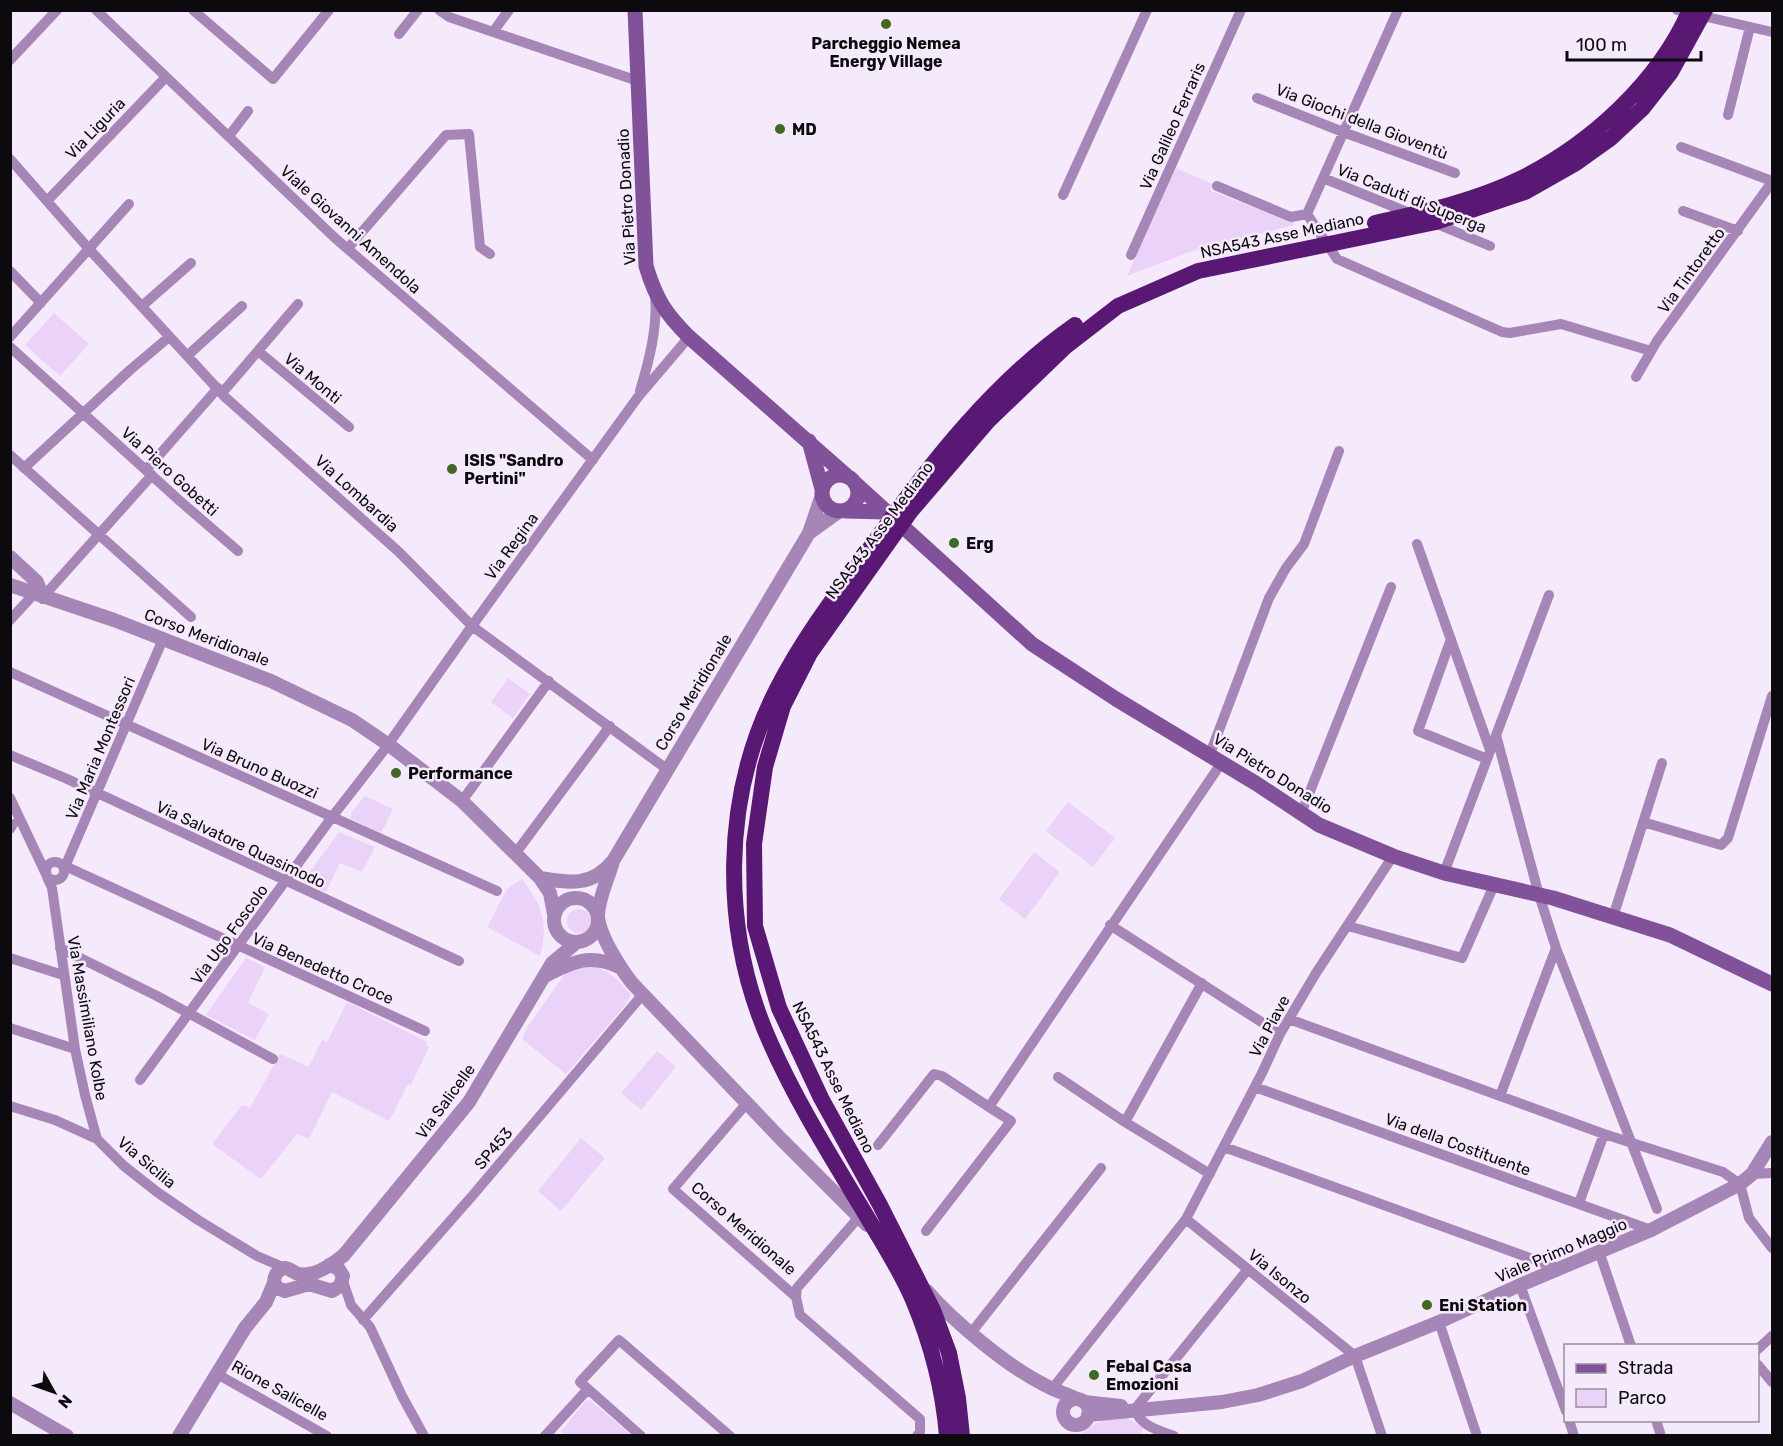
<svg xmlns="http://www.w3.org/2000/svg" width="1783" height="1446" viewBox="0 0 1783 1446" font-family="Rubik,sans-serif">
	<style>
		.green { fill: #ebd2f9 }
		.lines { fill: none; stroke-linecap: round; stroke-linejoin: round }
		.minor { stroke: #a685b7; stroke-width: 10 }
		.tertiary { stroke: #a685b7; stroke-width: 14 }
		.secondary { stroke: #81519a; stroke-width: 15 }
		.trunk-bridge { stroke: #591874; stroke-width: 16 }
		.poi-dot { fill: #426923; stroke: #f5e9fc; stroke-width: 2 }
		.labels { text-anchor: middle; stroke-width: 5; stroke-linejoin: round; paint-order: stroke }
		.poi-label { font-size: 16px; font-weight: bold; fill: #0d0a0f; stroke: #f5e9fc; text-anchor: start }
		.street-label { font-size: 16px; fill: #0d0a0f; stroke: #f5e9fc }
	</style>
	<rect width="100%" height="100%" fill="#f5e9fc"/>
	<path class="green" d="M1176,168l36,16 -1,7 82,31 1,3 -102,26 -65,25z
		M54,313l35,31 -29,32 -35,-31z
		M508,678l22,16 -17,24 -22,-16z
		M365,796l28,13 -12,24 -31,-15 3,-8z
		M1068,802l47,36 -22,29 -47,-36z
		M339,832l36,15 -13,25 -22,-9 -14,29 -21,-9 -1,-3z
		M1034,852l26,20 -35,47 -26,-20z
		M522,879c20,26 27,45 18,77l-53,-29 20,-38z
		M567 921a12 12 0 1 1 24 0a12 12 0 1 1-24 0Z
		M246,958l19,9 -17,36 21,11 -14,26 -49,-25z
		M593,967c17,3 27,15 38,28l-5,9 -60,70 -44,-35 6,-13 37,-52 11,-6z
		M347,1002l81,40 -2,3 3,2 -18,38 -3,-1 -19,37 -57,-29 -23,47 -12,-5 -36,45 -49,-35 30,-39 8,3 30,-54 29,13 13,-27 5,2z
		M657,1051l19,16 -35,43 -20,-17z
		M581,1138l24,20 -44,53 -23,-20z
		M590,1400l41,35h-67l-3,-4 25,-30z
		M1124,1416l20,12 -4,7 -60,1c13,-14 25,-17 44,-20z"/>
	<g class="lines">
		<path class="minor" d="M96,10l239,228 258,222
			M193,10l80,69 56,-69
			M439,10l10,7 189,64
			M1398,10l-91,204 30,45 165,73 8,1 51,-9 90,27
			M1677,10l95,22
			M493,32l16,-22
			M399,34l19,-24
			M10,60l47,-50
			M1257,98l86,34 112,41
			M1728,115l22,-88
			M229,136l19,-25
			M1681,147l91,34
			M10,159l79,90 136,148 174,155 73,74 -80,113
			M1323,178l89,36
			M1217,186l74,31 16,-3
			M1063,195l84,-185
			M47,201l119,-124
			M1683,211l55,20
			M1432,222l58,24
			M348,248l98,-113 23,-1 11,113 10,7
			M1131,255l110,-245
			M10,271l31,32
			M142,306l49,-43
			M10,337l119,-133
			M10,347l170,154 58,50
			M258,351l91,76
			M187,356l55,-50
			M1636,377l21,-36 115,-159
			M640,391c9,-30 18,-64 15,-96
			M222,393l76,-89
			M10,455l181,162
			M24,468l106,-98 39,-33
			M146,470l72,-82
			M1417,544l73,206
			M43,597l109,-122
			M10,620l24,-26
			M1451,639l-33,92 69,28
			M10,672l487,219
			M1496,735l43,160 17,53 101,261
			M1210,754l59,-156 17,-30 18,-24 35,-93
			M10,755l55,23 394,183
			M668,770l-196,-144 166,-229 51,-60
			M10,798l36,76
			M462,801l87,-120
			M1301,814l90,-227
			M1643,822l78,23 7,-7 44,-142
			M10,829l3,-5
			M515,854l95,-128
			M46 871a9 9 0 1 1 18 0a9 9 0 1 1-18 0Z
			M65,866l360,165
			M64,869l99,-230
			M1444,873l105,-278
			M47,877l5,11 23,161 10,46 12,44
			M1613,917l49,-154
			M1110,925l170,109
			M1348,926l114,32 32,-73
			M60,948l97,48 116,63
			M10,958l53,17
			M1289,1019l315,115 119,38 17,12 9,34 23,30
			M10,1028l65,21
			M1058,1077l67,45 85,52
			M140,1080l192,-263 53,-68
			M1255,1087l396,143
			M1500,1096l56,-148
			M747,1103l-74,86 123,108
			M10,1106l45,14 42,19 27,27 33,26 41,28 59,36 28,12
			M1125,1122l77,-139
			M878,1145l56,-71 8,2 47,31 233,-345
			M1224,1147l336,122
			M1752,1174l20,-1
			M1579,1203l25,-69
			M859,1217l-62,71 -1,9 4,18 120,104v13l-3,4
			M1186,1219l169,137 27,80
			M926,1231l85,-110 -22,-14
			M1599,1251l32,95
			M343,1281l8,24 19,22 32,69 22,40
			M1520,1285l46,126
			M363,1320l110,-125 170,-201
			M1439,1322l38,114
			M971,1333l130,-165
			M1758,1349l14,-13
			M1758,1365l14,17
			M217,1374l110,62
			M588,1389l53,47
			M1052,1389l134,-170 76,-146 18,-39 36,-61 77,-117
			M1569,1420l5,16
			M1656,1420l5,16
			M545,1436l43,-47 -8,-7 39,-42 111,96
			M1174,1436c-16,-6 -34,-10 -39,-27l113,-140"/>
		<path class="tertiary" d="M822,495l-13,38 -196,328c-4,16 -15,38 -15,55 1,19 23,53 34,67l149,156 86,86
			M809,533l29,-21
			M10,557l27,25 6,15
			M10,585l104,35 157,61 81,39 31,21
			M393,748l69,53 78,77 10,15 4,21
			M540,878c29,5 52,9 73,-17
			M554 920a22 22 0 1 1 44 0a22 22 0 1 1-44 0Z
			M545,976c27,-14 45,-23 74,-9
			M329,1265l9,3 5,8 -3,10 -8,5 -23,-7 -24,7 -7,-3 -4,-5c0,-6 3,-14 11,-15 4,0 9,5 14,6 15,3 34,-10 45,-19l125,-153 83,-139 25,-21
			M927,1291c26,30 80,75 116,93 10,6 23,10 34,15
			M1063 1412a13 13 0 1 1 26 0a13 13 0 1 1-26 0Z
			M1084,1402l37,4
			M10,1403l57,33
			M1088,1415l134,-13 36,-7 44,-14 53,-25 84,-34 81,-37 131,-55 89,-46 12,-10 20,-32
			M179,1436l66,-108 21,-26 8,-19"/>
		<path class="secondary" d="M635,10l11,256c10,33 19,47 43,71l159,140
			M809,441l13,48
			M822 493a18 18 0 1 1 36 0a18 18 0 1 1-36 0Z
			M855,483l177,161 84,55 141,85 62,41 74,31 51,17 109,25 117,37 102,49
			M846,511l41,1"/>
		<path class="trunk-bridge" d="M1375,223c49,-11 100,-22 145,-44 70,-35 138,-96 170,-169
			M947,1436c-4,-48 -16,-93 -34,-136 -13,-31 -33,-61 -50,-90 -33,-55 -67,-109 -93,-168 -49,-110 -49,-244 7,-353 27,-53 64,-101 99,-149 55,-78 120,-160 199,-215
			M962,1436l-4,-38 -9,-45 -16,-43 -53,-105 -59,-107 -42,-90 -24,-82 -1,-82 11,-77 18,-61 27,-53 100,-141 78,-91 77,-74 53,-41 80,-35 238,-49 89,-30 51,-29 35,-25 31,-29 29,-37 34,-62"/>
	</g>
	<g class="poi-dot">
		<circle cx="886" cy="24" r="6"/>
		<circle cx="780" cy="129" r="6"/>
		<circle cx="452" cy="469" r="6"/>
		<circle cx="954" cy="543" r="6"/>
		<circle cx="396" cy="773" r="6"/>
		<circle cx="1427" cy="1305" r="6"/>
		<circle cx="1094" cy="1375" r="6"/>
	</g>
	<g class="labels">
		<g class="poi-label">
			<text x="886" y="49" text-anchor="middle">Parcheggio Nemea<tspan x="886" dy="18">Energy Village</tspan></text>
			<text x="792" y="135">MD</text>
			<text x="464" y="466">ISIS "Sandro<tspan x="464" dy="18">Pertini"</tspan></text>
			<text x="966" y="549">Erg</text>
			<text x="408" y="779">Performance</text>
			<text x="1439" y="1311">Eni Station</text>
			<text x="1106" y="1372">Febal Casa<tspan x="1106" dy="18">Emozioni</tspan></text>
		</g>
		<g class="street-label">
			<text transform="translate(1362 121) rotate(21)" y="6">Via Giochi della Gioventù</text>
			<text transform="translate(1172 126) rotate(-66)" y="6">Via Galileo Ferraris</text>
			<text transform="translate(95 128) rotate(-46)" y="6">Via Liguria</text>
			<text transform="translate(626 197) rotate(-93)" y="6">Via Pietro Donadio</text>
			<text transform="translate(1412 198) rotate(22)" y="6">Via Caduti di Superga</text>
			<text transform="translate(351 229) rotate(42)" y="6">Viale Giovanni Amendola</text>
			<text transform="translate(1282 235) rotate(-12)" y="6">NSA543 Asse Mediano</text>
			<text transform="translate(1691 270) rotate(-54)" y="6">Via Tintoretto</text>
			<text transform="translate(313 378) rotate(40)" y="6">Via Monti</text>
			<text transform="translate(170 471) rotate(42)" y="6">Via Piero Gobetti</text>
			<text transform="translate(357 493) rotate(42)" y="6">Via Lombardia</text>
			<text transform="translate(879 530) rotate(-53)" y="6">NSA543 Asse Mediano</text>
			<text transform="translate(511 546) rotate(-54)" y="6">Via Regina</text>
			<text transform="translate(207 637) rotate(21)" y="6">Corso Meridionale</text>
			<text transform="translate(693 692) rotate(-59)" y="6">Corso Meridionale</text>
			<text transform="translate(100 748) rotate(-67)" y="6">Via Maria Montessori</text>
			<text transform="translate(260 768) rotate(24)" y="6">Via Bruno Buozzi</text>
			<text transform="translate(1273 773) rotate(32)" y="6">Via Pietro Donadio</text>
			<text transform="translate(241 844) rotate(25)" y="6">Via Salvatore Quasimodo</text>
			<text transform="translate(229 934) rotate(-54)" y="6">Via Ugo Foscolo</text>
			<text transform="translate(323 968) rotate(24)" y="6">Via Benedetto Croce</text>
			<text transform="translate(88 1018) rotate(80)" y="6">Via Massimiliano Kolbe</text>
			<text transform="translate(1269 1026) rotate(-62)" y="6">Via Piave</text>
			<text transform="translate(834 1077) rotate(64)" y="6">NSA543 Asse Mediano</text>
			<text transform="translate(445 1101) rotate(-54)" y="6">Via Salicelle</text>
			<text transform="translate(1458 1144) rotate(20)" y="6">Via della Costituente</text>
			<text transform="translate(493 1148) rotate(-50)" y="6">SP453</text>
			<text transform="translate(147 1162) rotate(40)" y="6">Via Sicilia</text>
			<text transform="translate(744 1228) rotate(41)" y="6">Corso Meridionale</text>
			<text transform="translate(1561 1250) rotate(-23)" y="6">Viale Primo Maggio</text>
			<text transform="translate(1280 1276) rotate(39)" y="6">Via Isonzo</text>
			<text transform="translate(280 1390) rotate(29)" y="6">Rione Salicelle</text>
		</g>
	</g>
	<rect width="1783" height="1446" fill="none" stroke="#0d0a0f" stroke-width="24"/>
	<rect x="1564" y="1344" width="195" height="78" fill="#f5e9fc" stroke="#98909d" stroke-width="1.5"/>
	<rect x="1576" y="1364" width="30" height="9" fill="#81519a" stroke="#98909d" stroke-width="1.5"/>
	<text x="1618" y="1374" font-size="18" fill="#0d0a0f">Strada</text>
	<rect x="1576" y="1389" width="30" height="18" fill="#ebd2f9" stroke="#98909d" stroke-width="1.5"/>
	<text x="1618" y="1404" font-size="18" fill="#0d0a0f">Parco</text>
	<g transform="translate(54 1392) rotate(130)" stroke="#f5e9fc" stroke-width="4.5" paint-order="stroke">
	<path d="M0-4.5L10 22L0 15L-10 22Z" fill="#0d0a0f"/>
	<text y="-9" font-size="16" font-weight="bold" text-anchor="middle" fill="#0d0a0f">N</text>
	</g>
	<path d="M1567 51v9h134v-9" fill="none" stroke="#0d0a0f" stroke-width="3"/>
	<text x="1576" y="51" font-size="18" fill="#0d0a0f" stroke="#f5e9fc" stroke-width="4.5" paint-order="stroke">100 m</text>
</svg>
